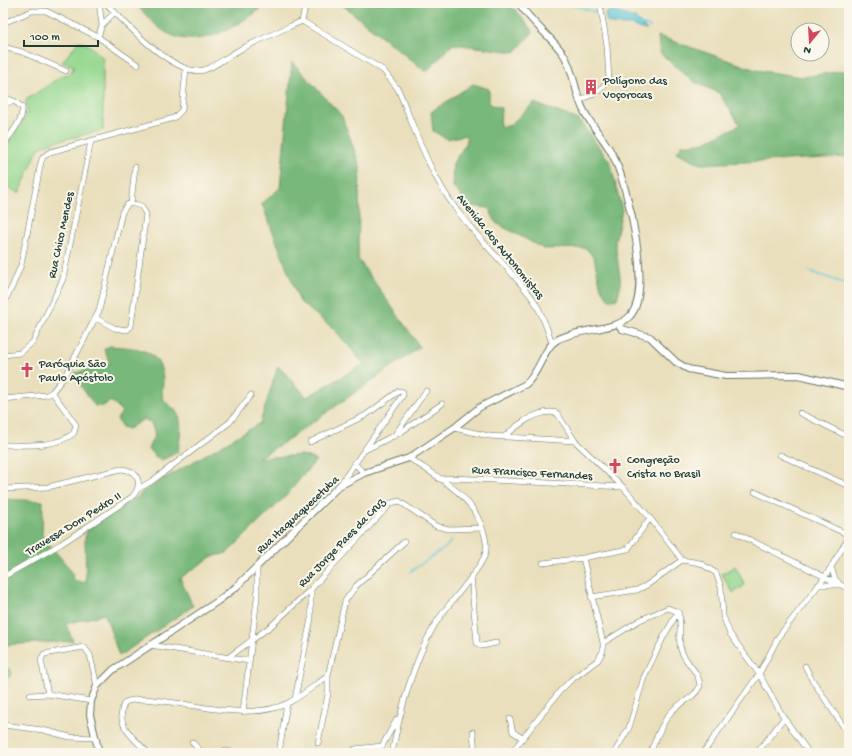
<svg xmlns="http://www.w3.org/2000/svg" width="852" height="756" viewBox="0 0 852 756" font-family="'Gochi Hand',sans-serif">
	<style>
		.green { fill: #95d890; stroke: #5a8a62 }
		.forest { fill: #78b87a; stroke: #4c7a57 }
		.water { fill: #5dc6da; stroke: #3e8287 }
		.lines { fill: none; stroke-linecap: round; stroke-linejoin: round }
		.stream { stroke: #5dc6da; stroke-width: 1.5 }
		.minor-casing { stroke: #667664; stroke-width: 6 }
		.tertiary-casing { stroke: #667664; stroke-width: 8 }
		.minor { stroke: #fff; stroke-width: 5 }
		.tertiary { stroke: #fff; stroke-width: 6 }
		.labels { text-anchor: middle; stroke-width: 4; stroke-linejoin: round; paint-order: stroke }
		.poi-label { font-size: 12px; fill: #1f3d34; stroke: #fbf7ec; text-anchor: start }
		.street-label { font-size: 12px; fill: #1f3d34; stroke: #fbf7ec }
	</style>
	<rect width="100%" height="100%" fill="#fbf7ec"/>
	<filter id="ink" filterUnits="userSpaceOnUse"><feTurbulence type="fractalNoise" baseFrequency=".025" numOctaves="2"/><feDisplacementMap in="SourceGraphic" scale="8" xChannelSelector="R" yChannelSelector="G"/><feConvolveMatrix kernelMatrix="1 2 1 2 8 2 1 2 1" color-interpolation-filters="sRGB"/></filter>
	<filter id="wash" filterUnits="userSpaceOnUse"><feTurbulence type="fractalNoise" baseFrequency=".012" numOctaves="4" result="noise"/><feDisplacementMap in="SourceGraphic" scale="16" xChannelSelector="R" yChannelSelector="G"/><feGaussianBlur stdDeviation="0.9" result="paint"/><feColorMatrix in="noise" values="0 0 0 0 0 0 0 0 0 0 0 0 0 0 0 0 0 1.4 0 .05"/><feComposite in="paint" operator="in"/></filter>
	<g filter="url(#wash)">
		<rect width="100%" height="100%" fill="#e9dfbc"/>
		<path class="green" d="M79,41l11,5 13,12v72l-53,13 -11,5 -20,45 -16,-8v-33l24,-38 -1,-14 36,-24 9,-3 3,-7 -12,-4z
			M735,566l10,19 -12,8 -11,-19z
			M2.5 673a4.5 4.5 0 1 1 9 0a4.5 4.5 0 1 1-9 0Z"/>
		<path class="forest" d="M135,3h129c-4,9 -18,15 -26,21 -21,12 -47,22 -71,9 -11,-6 -23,-20 -32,-30z
			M340,3l158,1 17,5 18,23 -18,20 -62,-8 -27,28z
			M658,36l98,34 47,7 46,-7v87l-148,7 -24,-12 5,-7 23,-3 35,-17 -21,-32 -26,-12 -33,-28z
			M292,62l50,54 18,50 -2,93 62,88 -137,96 -25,15 44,-3 14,5 -31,37 -58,56 -16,4 -31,21 13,28 -74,50 -14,-42 -39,10 7,17 -70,4 3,-45h-3v-101l40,2 -1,35 28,33 4,11 12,3 -1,-45 3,-9 51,-33 4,-5 117,-68 18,-57 29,31 57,-33 -30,-35 -34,-27 -38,-98 18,-16z
			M473,84l16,5v15l12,4 -1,19 9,-1 25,-23 45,17 31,42 12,48 -7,32 6,42 -4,15 -8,1 -8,-12 -7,-30 -8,-10 -42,1 -48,-26 -7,-15 -19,-2 -18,-20 1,-23 14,-21 -1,-7 -19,4 -14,-8 -2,-19z
			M110,346c25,2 50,1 53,33 0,7 -2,12 0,19 2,6 11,9 14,15 7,10 2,28 1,39l-18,9 -12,-12 7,-15 -4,-11 -7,-4 -16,10 -6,-2 -5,-8 5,-7 -11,-11 -8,5h-8l-23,-32 38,-11 -6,-14z"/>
		<path class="water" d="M611,11l24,7 12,12c-7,-1 -11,-3 -17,-5 -8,-1 -15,1 -23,-3l-2,-9z"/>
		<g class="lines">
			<path class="stream" d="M564,3l36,10
				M640,24l10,3
				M809,271l40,14
				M410,572l36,-25 6,-7"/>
		</g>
	</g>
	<g filter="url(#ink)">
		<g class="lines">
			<defs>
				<path id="minor" d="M106,3c18,19 70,75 98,67 13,-4 25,-15 37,-21 20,-10 41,-19 61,-28
					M302,21l81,49 15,19c17,40 31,84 58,120 23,32 53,58 77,90 9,13 14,30 19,44
					M302,21l4,-18
					M3,23l29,-12h14l52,26 40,28
					M102,25l13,-13
					M98,37l4,-12 -3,-22
					M3,47l19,5 44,19
					M3,97l11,4 8,6c2,13 -12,28 -19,38
					M579,101l21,-11 9,-11 -2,-33 -7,-43
					M3,104l10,-3
					M3,304l9,-17 9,-22 20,-103 2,-5 7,-5 124,-34 8,-8 4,-41
					M96,318l18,10 13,2 4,-4 15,-112 -5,-8 -10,-3
					M3,355l17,-2 13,-11 30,-63 28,-138
					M3,399l44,-4 5,-3 13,-16 34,-65 23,-99 5,-7 4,-2 4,-36
					M800,413l49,24
					M454,428l35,8 86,5
					M394,436l32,-45
					M504,437c12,-11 35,-29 53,-24l18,28 48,46 27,31 32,42 18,3 16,10 5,14 2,29 7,18 29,40 25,44 25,35
					M310,442l56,-27 33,-24 4,1v3l-64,91
					M3,445c22,0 53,3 71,-12l2,-8 -24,-33
					M365,450l36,-18 41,-28
					M780,455l69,31
					M354,463l10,10
					M439,479l16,-1 168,9
					M3,489l45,-2 73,-18c17,1 23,15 11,28l-71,47 -58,33
					M138,489l14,-8 78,-59 21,-27
					M755,492l94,43
					M736,533l113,56
					M543,563l40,-5 45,-9 22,-31
					M831,567l4,12 4,4
					M471,576l6,67 5,3 14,-3
					M818,585h22
					M591,597l46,-7 10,-5 35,-25
					M603,643l37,-23 28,-12 10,4c5,12 -1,25 3,38 4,13 19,22 19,36 -6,13 -18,15 -28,25 -10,11 -16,28 -22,42
					M150,645l99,16
					M229,657l42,-31 40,-37 80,-86 8,-2 37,25 13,3 33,-1
					M805,666l6,12 38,57
					M30,695l18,-1
					M295,699l16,-81v-29
					M91,701l-43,-7 -7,-34 3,-6 40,-7 6,8 7,31
					M243,712l14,-114v-31
					M510,719l3,13 9,6
					M3,725l40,5 27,7 26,1
					M473,732l2,21
					M192,742l10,11
					M318,743l10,-49v-18l17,-75 11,-15 48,-44
					M355,749l27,-3 15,-27
					M148,753c-14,-15 -35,-29 -23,-51 16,-6 35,-1 51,1 34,5 80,16 112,0 14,-7 27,-18 40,-27
					M220,753l5,-2 15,2
					M279,753l8,-50
					M392,753c9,-44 20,-88 42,-127 14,-24 38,-44 50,-69 4,-8 2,-16 0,-24 -12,-40 -43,-53 -75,-75
					M511,753l49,-62 11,-11 27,-20 5,-9v-8l-20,-85
					M614,753l15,-25 15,-51 20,-41 14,-24
					M703,753l56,-79 20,-38 46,-59 24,-40
					M757,753l27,-35"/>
				<path id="tertiary" d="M618,324l4,5 28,8 26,25 12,7 38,7 73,-1 50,12
					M99,753l-9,-38 1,-14 6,-15 16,-16 105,-69 18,-14 103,-101 25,-13 45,-15 45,-30 26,-21 46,-23c14,-12 17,-36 31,-44 20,-12 60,-9 73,-24 23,-25 -2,-127 -15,-156 -7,-18 -23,-32 -32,-51 -8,-17 -9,-37 -19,-54 -13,-19 -33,-32 -45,-52"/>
			</defs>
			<use href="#minor" class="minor-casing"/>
			<use href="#tertiary" class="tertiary-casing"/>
			<use href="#minor" class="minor"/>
			<use href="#tertiary" class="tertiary"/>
		</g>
	</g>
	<defs>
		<symbol id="building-bare" viewBox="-9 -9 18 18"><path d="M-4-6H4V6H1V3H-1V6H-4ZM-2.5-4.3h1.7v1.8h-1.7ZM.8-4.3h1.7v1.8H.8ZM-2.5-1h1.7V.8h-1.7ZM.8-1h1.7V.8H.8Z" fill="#d1495b" stroke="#fbf7ec" stroke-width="2.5" paint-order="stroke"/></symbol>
		<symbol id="church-bare" viewBox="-9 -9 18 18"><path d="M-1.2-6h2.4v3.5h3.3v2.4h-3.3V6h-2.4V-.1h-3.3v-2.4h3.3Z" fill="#d1495b" stroke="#fbf7ec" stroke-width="2.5" paint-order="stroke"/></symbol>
	</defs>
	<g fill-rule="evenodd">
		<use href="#building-bare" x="580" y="76" width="22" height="22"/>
		<use href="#church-bare" x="16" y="359" width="22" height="22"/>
		<use href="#church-bare" x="604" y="455" width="22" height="22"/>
	</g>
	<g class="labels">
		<g class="poi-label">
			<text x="603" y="84">Polígono das<tspan x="603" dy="14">Voçorocas</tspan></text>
			<text x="39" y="367">Paróquia São<tspan x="39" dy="14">Paulo Apóstolo</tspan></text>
			<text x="627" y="463">Congreção<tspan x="627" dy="14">Crista no Brasil</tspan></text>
		</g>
		<g class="street-label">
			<text transform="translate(60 235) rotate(-78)" y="4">Rua Chico Mendes</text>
			<text transform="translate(501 246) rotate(51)" y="4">Avenida dos Autonomistas</text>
			<text transform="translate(532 472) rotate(3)" y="4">Rua Francisco Fernandes</text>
			<text transform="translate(297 514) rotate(-43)" y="4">Rua Itaquaquecetuba</text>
			<text transform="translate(73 523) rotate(-32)" y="4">Travessa Dom Pedro II</text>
			<text transform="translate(341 542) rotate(-46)" y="4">Rua Jorge Paes da Cruz</text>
		</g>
	</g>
	<rect width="852" height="756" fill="none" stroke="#fbf7ec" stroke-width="16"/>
	<g transform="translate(810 42) rotate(198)"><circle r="19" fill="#fbf7ec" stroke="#a3ada2"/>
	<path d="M0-3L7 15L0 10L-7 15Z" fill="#d1495b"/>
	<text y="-6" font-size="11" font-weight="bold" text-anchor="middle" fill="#1f3d34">N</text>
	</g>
	<path d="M24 40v6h74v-6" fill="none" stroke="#1f3d34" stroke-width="2"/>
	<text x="30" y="40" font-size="12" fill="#1f3d34" stroke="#fbf7ec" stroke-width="3" paint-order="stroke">100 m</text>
</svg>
